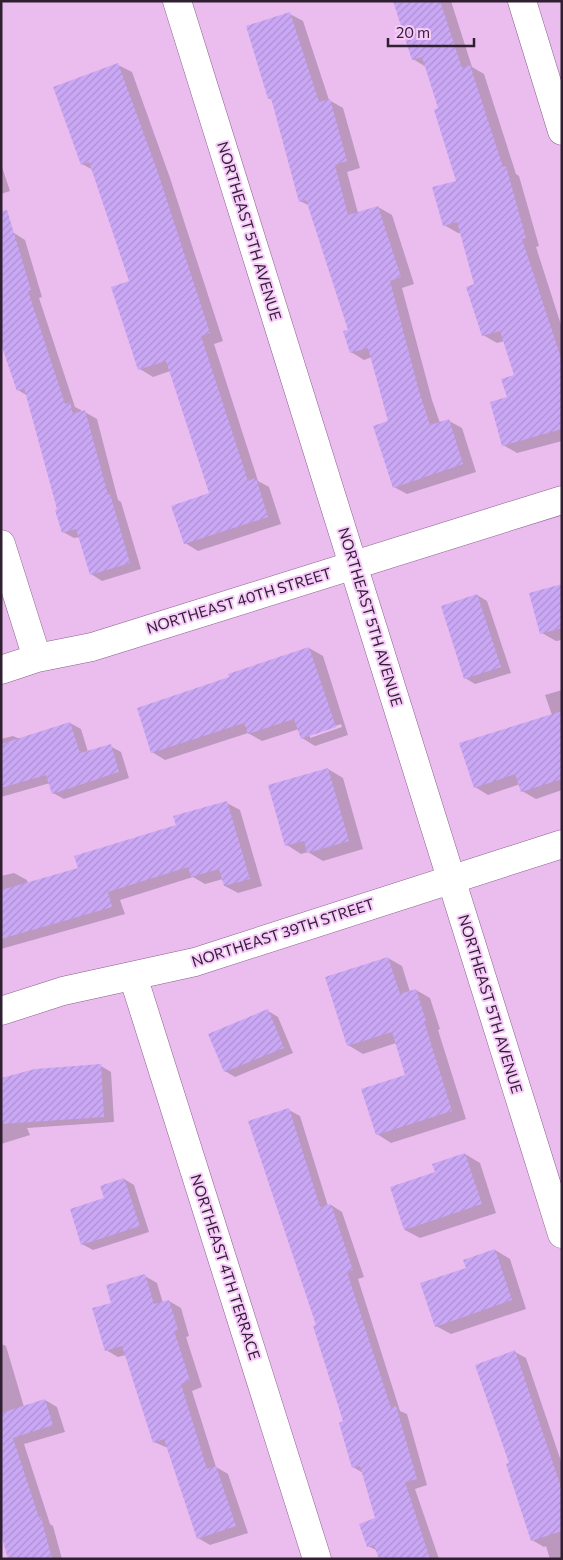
<svg xmlns="http://www.w3.org/2000/svg" width="563" height="1560" viewBox="0 0 563 1560" font-family="Commissioner,sans-serif">
	<style>
		.shadow { fill: #0003; fill-rule: evenodd }
		.building { fill: url(#building-hatch) }
		.lines { fill: none; stroke-linecap: round; stroke-linejoin: round }
		.street-casing { stroke: #885f8b; stroke-width: 29 }
		.street { stroke: #fff; stroke-width: 28 }
		.labels { text-anchor: middle; stroke-width: 4; stroke-linejoin: round; paint-order: stroke }
		.street-label { font-size: 15px; fill: #301f31; stroke: #f8cafb }
	</style>
	<defs>
		<pattern id="building-hatch" width="6" height="6" patternUnits="userSpaceOnUse" patternTransform="scale(1.25)"><rect width="6" height="6" fill="#caa8f5"/><path d="M-1 1l2-2M0 6l6-6M5 7l2-2" fill="none" stroke="#ae90d2"/></pattern>
	</defs>
	<rect width="100%" height="100%" fill="#ebbdee"/>
	<path class="shadow" d="M394,1h57l21,66 12,7 32,100 3,2 20,70 -3,1 26,81v113l-45,12 -14,-8 6,-47 7,-22 -12,-35 -7,2 -14,-8 -8,-50 -14,-52h-3l-14,-8 14,-44 -18,-72 -14,-42 -13,-8z
		M290,14l13,7 26,79 14,8 17,60 -13,4 11,41 20,-6 14,8 22,69 -12,4 30,112 8,23 9,-2 13,7 14,44 -69,22 -13,-7 -4,-65 -18,-65 -8,3 -13,-8 -2,-22 -39,-124 -10,-5 -27,-101 -4,-2z
		M118,65l14,7 38,106 53,163 -9,3 44,137 11,6 12,37 -83,27 -13,-8 25,-49 -40,-123 -17,6 -13,-8 -10,-88 -37,-111 -11,-6z
		M1,164l9,27 -9,3z
		M14,233l11,7 17,57 -3,1 36,109 6,3 1,3 3,-1 12,7 21,81 3,2 20,67 -39,12 -11,-7 -11,-37 -6,1 -11,-6 -5,-22 -30,-114 -10,-6z
		M562,585v55l-6,1 -14,-8z
		M477,595l10,6 24,72 -36,11 -10,-6z
		M309,648l14,8 25,79 -33,11 -13,-8 -3,-9 -37,12 -14,-8 -83,27 -13,-8 79,-74zM341,724l1,3 -32,11v-3z
		M562,690v100l-26,9 -14,-8 -2,-7 -32,11 -13,-8 77,-72 -7,-20z
		M70,723l11,6 7,23 22,-6 11,6 8,26 -65,21 -11,-6 -3,-10 -49,14v-58l12,-3 7,3z
		M328,769l15,9 20,71 -40,12 -15,-9 -7,2 -14,-9z
		M227,803l13,7 22,76 -24,7 -13,-7 -2,-7 -18,5 -12,-7 -73,23 5,14 -124,35v-73l13,-3 13,7 1,4 52,-15z
		M388,958l14,8 8,26 6,-2 14,8 10,31 -2,1 28,89 -75,24 -14,-9 29,-58 -10,-33 -33,11 -15,-9z
		M268,1011l10,6 15,36 -58,24 -10,-6z
		M101,1066l10,6 3,50 -87,6 3,7 -29,9v-64z
		M289,1110l11,6 28,90 3,-1 11,7 22,65 -6,2 42,132 7,3 20,71 -12,4 24,70h-59l-2,-8 -10,-5 8,-27 -13,-46 -10,-6 -8,-45 -28,-96z
		M465,1154l15,9 16,50 -76,25 -15,-8 32,-57z
		M124,1179l10,6 15,47 -56,18 -11,-6 24,-45z
		M495,1250l15,9 16,50 -75,25 -15,-8 31,-58z
		M145,1276l12,7 6,20 6,-2 12,7 8,28 -3,1 16,50 -10,4 24,76 12,7 20,59 -38,12 -12,-7 -30,-90 -14,-6 -28,-87 -8,2 -12,-7 6,-46z
		M1,1344l5,2 18,61 21,-7 12,7 8,25 -41,12 26,80 3,2 9,33h-53l-8,-30z
		M515,1352l11,6 36,106v95h-12l-4,-13 -2,1 -12,-7 -22,-76z"/>
	<path class="building" d="M393,1h47l22,67 8,-3 33,102 3,-1 20,72 -4,1 40,122v68l-60,17 -12,-44 17,-5 -6,-18 13,-4 -14,-44 -18,5 -16,-49 8,-3 -17,-62 -14,4 -11,-39 24,-6 -22,-71 4,-2 -16,-51 -10,3z
		M290,12l29,90 11,-3 17,62 -12,4 13,50 30,-9 23,71 -11,4 29,110 11,34 19,-6 14,45 -70,24 -20,-62 15,-5 -20,-73 -18,5 -7,-22 5,-1 -42,-130 -7,2 -28,-104 -3,1 -22,-73z
		M118,63l39,107 53,163 -9,3 47,145 8,-3 12,39 -84,27 -13,-38 38,-13 -43,-132 -28,9 -27,-83 18,-6 -40,-119 -8,3 -28,-78z
		M7,210l24,80 -3,1 37,113 5,-2 3,12 12,-4 23,85 2,-1 20,69 -40,12 -14,-46 -14,4 -7,-23 2,-1 -33,-121 -7,3 -16,-47v-133z
		M562,584v44l-22,6 -11,-41z
		M477,594l24,73 -37,12 -23,-73z
		M309,647l27,80 -35,12 -7,-20 -46,15 -4,-11 -93,30 -14,-45 92,-31 -1,-3z
		M562,711v68l-41,13 -6,-18 -41,14 -15,-45z
		M70,722l10,31 31,-9 8,28 -67,22 -6,-19 -45,13v-44z
		M328,768l21,73 -42,12 -3,-12 -19,5 -17,-61z
		M227,801l23,78 -26,7 -5,-17 -28,8 -3,-10 -80,25 4,15 -111,32v-49l77,-22 -4,-12 102,-31 -3,-9z
		M388,957l12,37 16,-5 10,32h-2l28,90 -76,24 -15,-46 44,-14 -13,-43 -45,14 -22,-69z
		M268,1009l16,39 -60,24 -16,-38z
		M101,1064l3,53 -103,7v-46l34,-9z
		M289,1108l31,99 11,-3 22,66 -6,2 44,136 5,-2 21,73 -12,3 25,77h-51l-5,-14 -7,2 -8,-23 16,-6 -15,-52 -8,2 -13,-45 4,-2 -30,-95 3,-1 -68,-204z
		M465,1153l17,51 -78,26 -14,-43 45,-15 -3,-8z
		M124,1178l16,48 -59,19 -11,-36 34,-11 -4,-12z
		M495,1249l17,51 -77,27 -15,-44 46,-15 -3,-8z
		M145,1274l9,30 15,-4 9,30 -4,1 16,49 -9,4 26,85 9,-3 20,60 -39,13 -33,-100 -11,4 -31,-97 -17,5 -13,-43 19,-5 -5,-18z
		M515,1350l47,140v41l-31,10 -25,-77 3,-1 -34,-98z
		M45,1399l8,26 -40,13 26,80 2,-1 11,42h-44l-7,-25v-121z"/>
	<g class="lines">
		<defs>
			<path id="street" d="M177,1l385,1233
				M522,1l40,130
				M1,544l36,114
				M1,670l36,-12 55,-11 470,-147
				M133,976l184,583
				M1,1011l62,-20 132,-29 367,-118"/>
		</defs>
		<use href="#street" class="street-casing"/>
		<use href="#street" class="street"/>
	</g>
	<g class="labels">
		<g class="street-label">
			<text transform="translate(249 231) rotate(73)" y="5">NORTHEAST 5TH AVENUE</text>
			<text transform="translate(239 601) rotate(-17)" y="5">NORTHEAST 40TH STREET</text>
			<text transform="translate(370 617) rotate(73)" y="5">NORTHEAST 5TH AVENUE</text>
			<text transform="translate(283 933) rotate(-18)" y="5">NORTHEAST 39TH STREET</text>
			<text transform="translate(490 1004) rotate(73)" y="5">NORTHEAST 5TH AVENUE</text>
			<text transform="translate(225 1267) rotate(72)" y="5">NORTHEAST 4TH TERRACE</text>
		</g>
	</g>
	<rect width="563" height="1560" fill="none" stroke="#301f31" stroke-width="5"/>
	<path d="M388 38v8h86v-8" fill="none" stroke="#301f31" stroke-width="2.5"/>
	<text x="396" y="38" font-size="15" fill="#301f31" stroke="#f8cafb" stroke-width="4" paint-order="stroke">20 m</text>
</svg>
